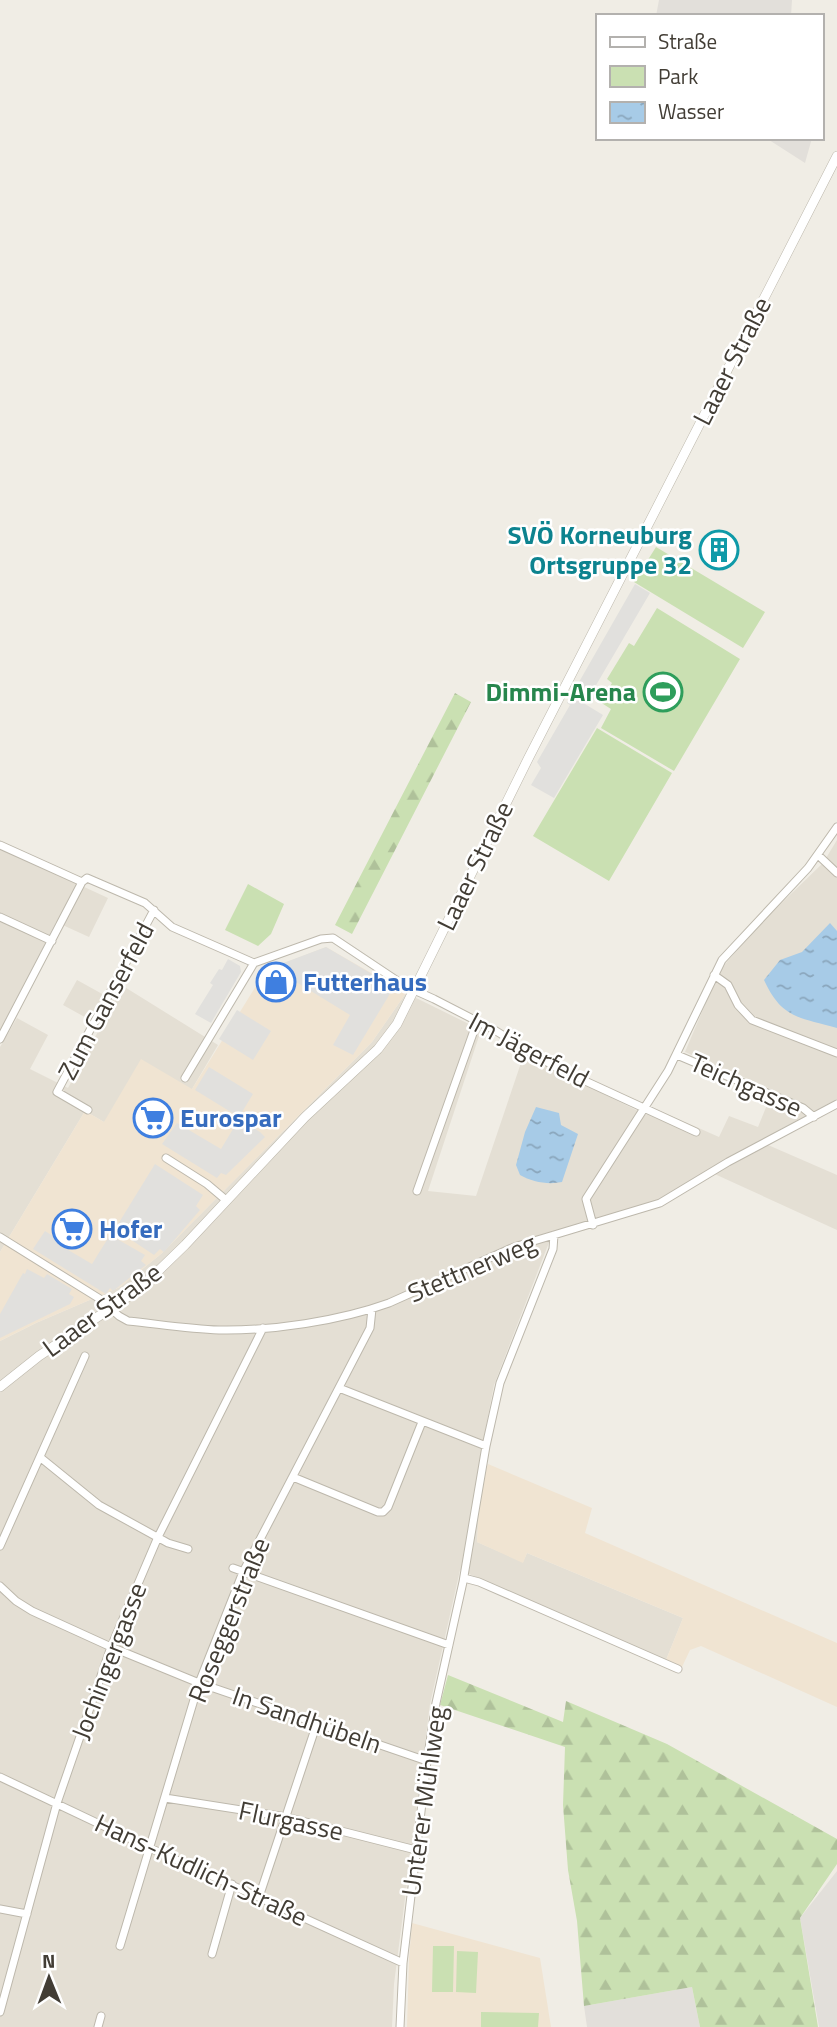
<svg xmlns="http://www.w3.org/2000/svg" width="837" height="2027" viewBox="0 0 837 2027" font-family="'Titillium Web',sans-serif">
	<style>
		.residential { fill: #e4dfd4 }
		.commercial { fill: #f0e4d2 }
		.industrial { fill: #e2dfda }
		.forest { fill: url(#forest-firs) }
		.park { fill: #cae0b2 }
		.parking { fill: #e1e0dd }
		.water { fill: url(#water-ripples) }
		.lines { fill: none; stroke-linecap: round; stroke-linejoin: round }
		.minor-casing { stroke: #bdb8ac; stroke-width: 9 }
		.tertiary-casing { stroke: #bdb8ac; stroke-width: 10 }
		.minor { stroke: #fff; stroke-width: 7 }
		.tertiary { stroke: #fff; stroke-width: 9 }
		.labels { text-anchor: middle; stroke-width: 5; stroke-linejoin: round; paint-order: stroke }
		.street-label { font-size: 26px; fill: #423d35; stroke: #fff }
		.culture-label { font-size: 26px; font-weight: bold; fill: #0d838f; stroke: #fff; text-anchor: end }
		.leisure-label { font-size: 26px; font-weight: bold; fill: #27864d; stroke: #fff; text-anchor: end }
		.shop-label { font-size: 26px; font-weight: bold; fill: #366cbe; stroke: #fff; text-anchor: start }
	</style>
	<defs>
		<pattern id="forest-firs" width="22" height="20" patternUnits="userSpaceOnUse" patternTransform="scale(1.75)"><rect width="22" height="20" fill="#cae0b2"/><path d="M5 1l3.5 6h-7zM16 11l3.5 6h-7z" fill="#afc19a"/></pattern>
		<pattern id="water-ripples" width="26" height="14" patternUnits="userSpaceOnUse" patternTransform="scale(1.75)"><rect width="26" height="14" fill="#a7cbe7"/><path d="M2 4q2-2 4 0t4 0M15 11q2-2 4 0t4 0" fill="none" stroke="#8aa6bc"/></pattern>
	</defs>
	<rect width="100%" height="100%" fill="#f0ede5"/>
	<path class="residential" d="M837,840v259l-62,33 -7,13 69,30v55l-129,-59 -54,31 -101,30 -59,153 -10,52 -7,105 46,20 4,-9 156,65 -17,42 -206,-90 -30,134 -36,280 -2,43h-392v-686l36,-18 84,-36 41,-33 211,-212 34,-49 75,37 -53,161 48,5 48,-142 122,61 5,-8 68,30 10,-21 29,11 15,-37 -88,-38 30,-71 11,-18 37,-42 60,-58z
		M0,848l108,50 -19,39 -33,-15 -56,110z
		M77,980l38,21 8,-15 95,59 -26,44 -88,33 -19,-11 -85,141v-205l17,-29 31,17 -18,34 38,19 33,-62 -38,-21z"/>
	<path class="commercial" d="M326,947l80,46 -34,49 -211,212 -21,17 -20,16 -84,36 -36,18v-89l85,-141 19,11 37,-63 51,30 74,-119z
		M488,1464l104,44 -7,25 252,110v64l-136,-61 -11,4 -8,17 -16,-7 17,-42 -156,-65 -4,10 -46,-21 3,-52z
		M412,1923l128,35 11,69h-144l2,-68z"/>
	<path class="industrial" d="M659,0h133l-1,16h-135z
		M766,138h46l-7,25z
		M837,1871v156h-18l-19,-109z
		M692,1987l8,40h-113l-3,-21z"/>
	<path class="forest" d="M455,693l16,9 -119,232 -17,-9z
		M448,1675l115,47 3,-21 101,43 170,95v25l-37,54 18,109h-118l-8,-40 -108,19 -7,-85 -9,-51 -5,-65 2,-58 -125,-42z"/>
	<path class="park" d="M656,547l109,65 -22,36 -109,-66z
		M657,608l83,51 -66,112 -73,-43 10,-19 -11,-7 12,-19 -5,-4 22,-36 5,3z
		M597,728l75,45 -63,108 -76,-45z
		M248,884l36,20 -13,30 -13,12 -33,-16z
		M433,1946h21l-1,46h-21z
		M457,1951l21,1 -2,41 -20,-1z
		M481,2012l58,1 -1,14h-57z"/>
	<path class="parking" d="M635,584l15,9 -65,111 18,11 -49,83 -23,-13 10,-17 -4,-6 33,-57 -3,-2z
		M326,947l68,40 -41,68 -20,-10 17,-30 -75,-46 3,-4z
		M228,959l12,7 1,6 -30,51 -16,-9 18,-29 -3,-2 9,-14 3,1z
		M237,1010l34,21 -18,29 -34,-21z
		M209,1067l44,27 -14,23 -44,-27z
		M239,1119l21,13 5,5 -39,38 -5,-2 -4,5 -55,-34 15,-21 44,26z
		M155,1164l48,31 -7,11 4,4 -36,42 -4,-3 -6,6 -39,-26z
		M45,1231l14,9 -1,4 34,20 18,-29 35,20 -4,6 5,4 -33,26 -3,-3 -4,6 -73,-45z
		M27,1269l17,9 3,-4 25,15 -3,5 5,3 -4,7 -70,34v-24l23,-41 2,1z"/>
	<path class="water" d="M830,923l7,8v97c-38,-11 -55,-9 -73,-48l16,-20 22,-8z
		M536,1107l23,6 2,12 17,9 -16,48c-14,3 -30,0 -42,-7l-4,-10 9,-33z"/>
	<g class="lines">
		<defs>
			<path id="minor" d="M0,845l82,37
				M818,855l19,18
				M0,917l52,24
				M714,975l14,10 10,20 14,15 85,33
				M0,1039l82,-157 5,-4 58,25 27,24 82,36
				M677,1055l126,53 11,9
				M185,1078l69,-115 67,-24 12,-1 72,48 29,13 62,32 61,37 139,64
				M88,1110l-31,-18 97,-182
				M166,1158l41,26 19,16
				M417,1191l60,-169
				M593,1225l-7,-26 82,-128 54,-111 86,-92 29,-41
				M0,1237l100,62 19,17 9,5c30,3 61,8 91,9 53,1 120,-9 170,-27l125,-56 146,-44 68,-41 109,-58
				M339,1388l147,58
				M41,1458l58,47 69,38 20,6
				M293,1477l85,35h5l5,-5 34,-85
				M0,1546l85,-190
				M233,1568l216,77
				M464,1578l15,4 199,87
				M0,1586l16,15 16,10 79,36 88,36 228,78
				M0,1777l150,71 253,115
				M165,1798l121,19 130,33
				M259,1897l58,-174
				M0,1909l27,5
				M120,1946l79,-263 44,-111 127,-244 2,-19
				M212,1954l20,-70
				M0,2012l57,-209 54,-156 47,-110 105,-209
				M98,2027l3,-11
				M400,2027l3,-64 24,-202 9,-58 27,-121 23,-136 14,-63 53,-134 1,-14"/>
			<path id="tertiary" d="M0,1387l39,-31 90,-60 24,-20 32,-31 120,-128 73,-68 19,-25 131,-265 309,-603"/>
		</defs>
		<use href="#minor" class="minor-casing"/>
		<use href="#tertiary" class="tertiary-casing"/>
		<use href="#minor" class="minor"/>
		<use href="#tertiary" class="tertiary"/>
	</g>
	<defs>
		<symbol id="building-ring" viewBox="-11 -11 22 22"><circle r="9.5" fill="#fff" stroke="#0f9aa8" stroke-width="1.5"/><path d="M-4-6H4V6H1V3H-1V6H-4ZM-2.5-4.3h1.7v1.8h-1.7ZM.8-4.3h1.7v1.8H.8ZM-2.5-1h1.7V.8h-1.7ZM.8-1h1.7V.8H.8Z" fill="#0f9aa8"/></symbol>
		<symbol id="stadium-ring" viewBox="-11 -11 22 22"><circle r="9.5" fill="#fff" stroke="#2e9e5b" stroke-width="1.5"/><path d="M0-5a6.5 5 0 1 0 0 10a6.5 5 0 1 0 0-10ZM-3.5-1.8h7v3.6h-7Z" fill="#2e9e5b"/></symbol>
		<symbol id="shop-ring" viewBox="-11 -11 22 22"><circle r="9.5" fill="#fff" stroke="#3f7fe0" stroke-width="1.5"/><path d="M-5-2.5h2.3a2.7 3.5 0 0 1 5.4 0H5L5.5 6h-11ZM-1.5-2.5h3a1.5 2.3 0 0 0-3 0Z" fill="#3f7fe0"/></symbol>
		<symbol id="supermarket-ring" viewBox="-11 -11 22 22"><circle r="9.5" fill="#fff" stroke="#3f7fe0" stroke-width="1.5"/><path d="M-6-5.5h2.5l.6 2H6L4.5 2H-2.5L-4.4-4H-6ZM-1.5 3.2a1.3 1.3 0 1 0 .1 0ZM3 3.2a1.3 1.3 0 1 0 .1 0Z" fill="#3f7fe0"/></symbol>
	</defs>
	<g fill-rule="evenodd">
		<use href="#building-ring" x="697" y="528" width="44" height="44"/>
		<use href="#stadium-ring" x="641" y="670" width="44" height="44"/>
		<use href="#shop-ring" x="254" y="960" width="44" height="44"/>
		<use href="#supermarket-ring" x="131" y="1096" width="44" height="44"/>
		<use href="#supermarket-ring" x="50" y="1207" width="44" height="44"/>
	</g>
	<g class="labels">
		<g class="street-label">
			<text transform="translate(732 361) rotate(-63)" y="9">Laaer Straße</text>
			<text transform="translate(475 866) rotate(-64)" y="9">Laaer Straße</text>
			<text transform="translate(106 1001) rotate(-62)" y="9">Zum Ganserfeld</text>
			<text transform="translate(529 1050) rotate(28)" y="9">Im Jägerfeld</text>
			<text transform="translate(746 1085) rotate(24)" y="9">Teichgasse</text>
			<text transform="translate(472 1268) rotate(-23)" y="9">Stettnerweg</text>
			<text transform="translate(102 1310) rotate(-36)" y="9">Laaer Straße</text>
			<text transform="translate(229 1620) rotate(-68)" y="9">Roseggerstraße</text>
			<text transform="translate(109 1661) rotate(-69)" y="9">Jochingergasse</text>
			<text transform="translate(307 1720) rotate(19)" y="9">In Sandhübeln</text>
			<text transform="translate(424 1801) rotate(-82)" y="9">Unterer Mühlweg</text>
			<text transform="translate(291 1821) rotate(12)" y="9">Flurgasse</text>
			<text transform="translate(201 1870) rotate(25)" y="9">Hans-Kudlich-Straße</text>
		</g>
		<g class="culture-label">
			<text x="692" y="544">SVÖ Korneuburg<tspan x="692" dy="30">Ortsgruppe 32</tspan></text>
		</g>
		<g class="leisure-label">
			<text x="636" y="701">Dimmi-Arena</text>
		</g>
		<g class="shop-label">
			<text x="303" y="991">Futterhaus</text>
			<text x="180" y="1127">Eurospar</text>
			<text x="99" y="1238">Hofer</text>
		</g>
	</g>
	<rect x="596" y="14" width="228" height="126" fill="#ffffff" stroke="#b3b1ae" stroke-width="2"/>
	<rect x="610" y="37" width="35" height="10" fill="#ffffff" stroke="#b3b1ae" stroke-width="2"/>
	<text x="658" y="49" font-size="21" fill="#423d35">Straße</text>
	<rect x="610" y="66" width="35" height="21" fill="#cae0b2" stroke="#b3b1ae" stroke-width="2"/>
	<text x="658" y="84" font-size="21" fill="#423d35">Park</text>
	<rect x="610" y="102" width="35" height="21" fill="url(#water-ripples)" stroke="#b3b1ae" stroke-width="2"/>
	<text x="658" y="119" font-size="21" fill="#423d35">Wasser</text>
	<g transform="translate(49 1978) rotate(359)" stroke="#ffffff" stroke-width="5" paint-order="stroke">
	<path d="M0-5L12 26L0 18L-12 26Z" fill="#423d35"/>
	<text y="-10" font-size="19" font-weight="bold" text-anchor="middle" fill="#423d35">N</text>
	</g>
</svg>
